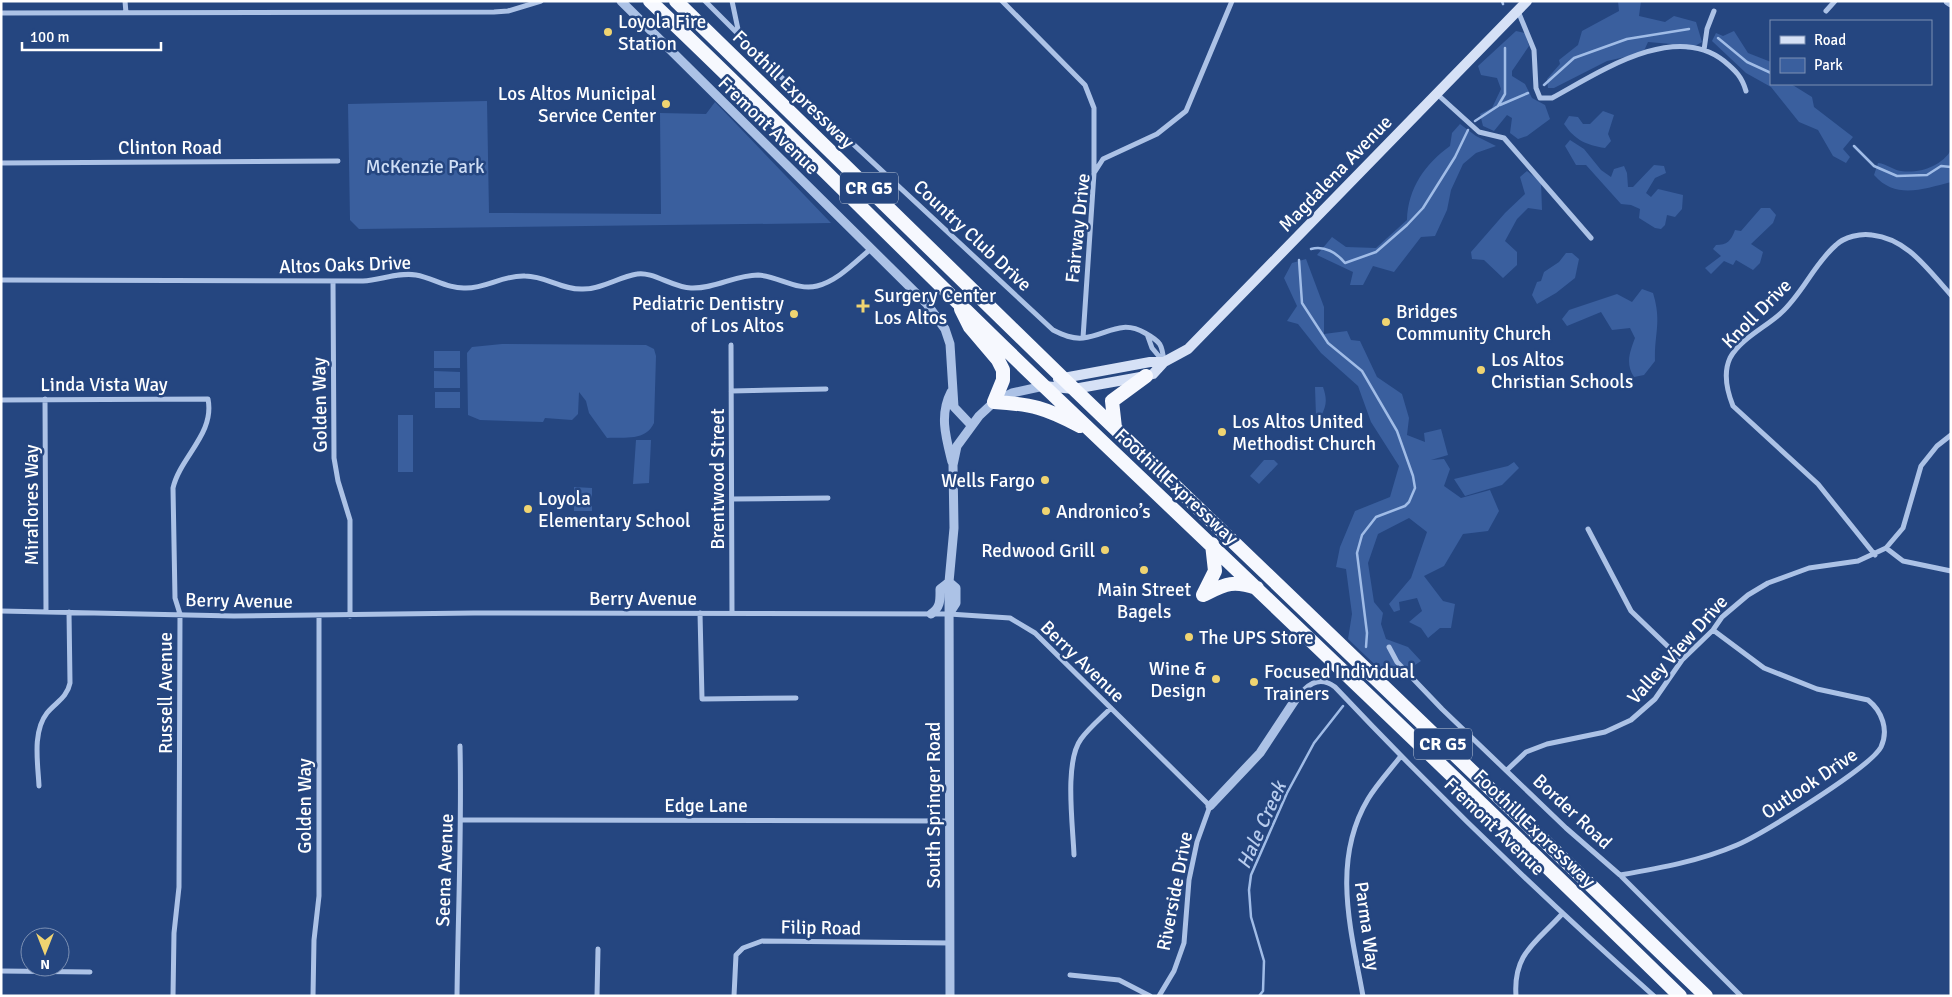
<svg xmlns="http://www.w3.org/2000/svg" width="1952" height="997" viewBox="0 0 1952 997" font-family="Signika,sans-serif">
	<style>
		.green { fill: #3a5f9e }
		.lines { fill: none; stroke-linecap: round; stroke-linejoin: round }
		.stream { stroke: #a0bce7; stroke-width: 2.5 }
		.minor { stroke: #acc2e6; stroke-width: 5 }
		.tertiary { stroke: #acc2e6; stroke-width: 9 }
		.secondary { stroke: #d6e1f6; stroke-width: 10 }
		.trunk { stroke: #f6f8fe; stroke-width: 14 }
		.poi-dot { fill: #f0d471; stroke: #254680; stroke-width: 2 }
		.labels { text-anchor: middle; stroke-width: 5; stroke-linejoin: round; paint-order: stroke }
		.shield { fill: #254680; stroke: #bec8d9; stroke-width: 1 }
		.shield-label { font-size: 18px; font-weight: bold; fill: #fff }
		.poi-label { font-size: 19px; fill: #fff; stroke: #254680; text-anchor: start }
		.street-label { font-size: 19px; fill: #fff; stroke: #254680 }
		.park-label { font-size: 19px; fill: #cfdef5; stroke: #254680 }
		.water-label { font-size: 20px; font-style: italic; fill: #b7ccee; stroke: #254680 }
	</style>
	<rect width="100%" height="100%" fill="#254680"/>
	<path class="green" d="M1618,1h23l-2,15 26,6 9,-6 22,6 6,20 -14,8 -17,-6 -23,-2 -5,11 -36,8 -53,27h-6l-1,-9 13,-15 -1,-4 19,-15 4,-14 37,-20z
		M1516,31l9,2 4,13 -17,25v5l13,8 7,14 13,7 5,14 -23,17 -9,3 -8,-6 2,-15 -5,-3 -13,16 -11,-5 -3,-12 12,-6 9,-19 -4,-11 -16,-3 -3,-9z
		M1734,31l14,22 23,9v22h20l21,13 2,10 39,30 -10,12 7,8 -4,6 -13,-7 -15,-26 -19,-8 -28,-35 -25,-14 -34,-32 4,-8 7,3z
		M487,101l2,112 172,1 -1,-101 46,1 9,-12 116,121 -472,6 -9,-9 -2,-116z
		M1603,111l11,4 -6,19 3,7 -6,7c-19,-3 -30,-8 -41,-24l5,-8 9,1 5,7h7z
		M1460,124l16,12 20,10 -20,7 -13,11 -12,26 -4,20 -12,26 -14,1 -27,35 -21,-6 -10,19h-13l3,-13 -36,-17 15,-18 14,10 30,1 31,-28c1,-32 18,-56 43,-74l2,-13z
		M1570,140l14,9 17,21 10,7 3,-8 10,-3 3,7 1,14h5l21,-22 10,1 2,7 -11,5 -9,15 5,4 7,-8 25,6 -1,14 -7,8 -8,-2 -2,10 -4,4 -6,-1 -16,-10 1,-9 -9,-4 -10,-1 -35,-39h-10l-11,-19z
		M1951,150v32c-28,7 -55,18 -77,-7l4,-12c9,1 15,7 23,8 18,3 41,-5 50,-21z
		M1527,171l14,11 1,28 -14,-2 -11,11 -12,22 12,11v13l-14,13 -19,-18 -12,-1 -1,-7 34,-39 20,-19 -5,-17z
		M1761,208h9l6,7 -3,8 -22,21 12,8 -3,11 -7,7 -17,-10 -3,5 -9,-4 -13,13 -6,-6 16,-12 -8,-7 3,-4c11,0 15,-4 19,-15l6,1z
		M1566,253h6l7,6 -4,19 -19,15 -19,11 -5,-9 5,-13 4,-1 3,-9 15,-10z
		M1306,259l18,48v27l23,-3 4,9 9,1 17,36 25,17 7,24 -2,17 18,7 -1,-9 17,-4 7,26 -17,5 13,-1 6,10 -6,17 17,12 29,-8 9,21 -11,20 -25,3 -19,32 -20,10 19,25 12,3 -4,24h-11l-12,10 -7,-10 -12,-6 13,-11 -5,-13 -18,4 1,8 -6,2 -5,-8 22,-26 16,-46 -18,-14 -31,16 -10,29 6,39 9,11 -2,11 5,15 22,8 13,14 -15,10 -14,-5 -3,12 -41,-39 4,-25 -6,-45 -10,-2 4,-20 15,-36 35,-14 9,-31 -28,-44 -13,-36 -37,-33 -23,-29 -11,-3 10,-15 -13,-28 8,-15z
		M1642,289l11,4c9,29 1,41 2,68l-11,14 -10,2c-9,-14 -4,-25 1,-39l-5,-10 -18,2 -11,-18 -34,14 -5,-7 7,-9 48,-16 15,8z
		M502,344l144,1 8,4 2,7 -2,67c-8,18 -29,14 -47,15l-18,-25 -3,-12 -7,-9 -1,22 -6,6 -27,-2 -2,4 -63,-2 -12,-5 -1,-62 5,-6z
		M434,351h26v17h-26z
		M434,371l26,1v16h-26z
		M1315,387h8c4,12 4,18 -2,29h-5z
		M435,392h25v16h-25z
		M398,415h15v57h-15z
		M636,440h15l-2,43 -16,1z
		M1264,460h10l4,4 -19,20 -9,-8z
		M1514,462l5,6 -17,17 -37,11 -11,-17 54,-13z
		M574,487l18,1v23h-18z"/>
	<g class="lines">
		<path class="stream" d="M1502,1l1,3
			M1718,38l29,24 24,11
			M1544,85l30,-27 53,-19 62,-10
			M1500,105l28,-12
			M1475,121l23,-15 7,-12v-46
			M1854,146l20,20 23,10 30,-1 14,-9 10,1
			M1311,249c13,-4 26,4 34,14l31,-11 31,-27 16,-17 32,-51 13,-27
			M1299,260l3,43 26,40 34,28 35,60 16,45 2,12 -6,14 -4,4 -29,11 -14,18 -5,18 10,80 -1,14
			M1259,996l4,-5 1,-30 -13,-44 -2,-27 2,-15 36,-82 27,-50 29,-37"/>
		<path class="minor" d="M125,1l1,12
			M705,1l33,33
			M732,1l7,33 12,15 302,281c10,5 19,9 30,8 24,-3 38,-19 62,-5 16,9 17,11 19,29
			M1002,1l83,84 9,23v64
			M1518,11l16,39 2,38 4,10h12c46,-25 122,-77 172,-37 12,10 18,16 22,30
			M1826,11l9,-10
			M1,13l493,-1 14,-1 33,-10
			M1704,50l3,-21 7,-18
			M1437,94l42,38 25,6 87,100
			M1,163l337,-2
			M1,280l362,1c18,-1 35,-9 53,-6 17,3 32,14 50,13 21,0 37,-13 59,-12 21,0 37,14 58,13 20,0 35,-12 54,-15 15,-3 37,14 54,14 24,1 44,-13 67,-13 20,1 39,16 59,11 21,-5 39,-25 55,-38
			M333,281l1,177 4,23 12,39v96
			M1147,334l5,14 11,13
			M1083,338l11,-165 9,-14 54,-25 29,-23 46,-110
			M731,345l1,268
			M731,391l95,-2
			M45,399l1,212
			M1,400l207,-1c7,35 -28,58 -35,89l2,110 5,16 -1,273 -5,46 -1,63
			M732,499l96,-1
			M1588,529l43,82 51,49
			M1886,548l17,13 48,10
			M1875,555l-57,-71 -85,-78c-6,-15 -10,-33 -3,-48 10,-19 36,-31 51,-45 22,-20 33,-49 55,-68 8,-8 25,-12 36,-10 36,4 56,35 79,60
			M1,611l233,5 240,-3 475,1 61,4 25,15 175,173 -13,36 -8,38 -5,63 -10,28 -15,25
			M700,613l2,86 94,-1
			M1389,647l8,15 45,47 124,119 54,47 121,121
			M1295,700c11,-14 23,-26 40,-13 102,108 208,211 319,309
			M1507,770l19,-18 21,-8 58,-12 26,-12 24,-21 27,-39 31,-30 9,-13 26,-22 20,-12 41,-15 49,-7 28,-13 17,-20 18,-62 16,-20 14,-11
			M39,786c-1,-22 -7,-54 8,-73 9,-11 20,-15 23,-30l-1,-71
			M462,820l488,1
			M1074,855c-1,-29 -10,-93 7,-116 8,-11 20,-21 30,-31
			M1620,875c40,-7 80,-14 117,-30 25,-11 134,-78 144,-98 8,-17 1,-36 -13,-47l-51,-11 -53,-21 -51,-38
			M1,971l89,1
			M1070,975l49,5 31,16
			M313,996l1,-56 5,-44v-280
			M457,996c1,-84 5,-167 3,-250
			M597,996l1,-47
			M734,996l2,-41 7,-7 19,-7 188,2
			M1363,996c-12,-66 -32,-135 5,-197 9,-15 22,-29 33,-43
			M1516,996c-3,-43 20,-53 46,-82"/>
		<path class="tertiary" d="M621,1l306,303 18,25 5,15 4,63 17,18
			M1948,1l3,2
			M951,392c-12,23 -5,46 1,70
			M949,582l7,6v15l-7,11
			M931,614c10,-7 9,-14 9,-25l9,-7
			M1210,806l50,-53 35,-53
			M950,996l-1,-414 5,-54 -1,-63 4,-19 22,-30 15,-14 18,-9 32,-7"/>
		<path class="secondary" d="M1058,379l92,-17h14
			M1044,386l30,3 72,-13 7,-2 11,-12 24,-13 339,-348"/>
		<path class="trunk" d="M650,1c134,127 263,260 396,387 212,202 424,403 634,608
			M676,1l398,388 632,607
			M961,309l9,18 28,33 5,10v10l-9,22c38,2 52,6 86,24
			M1115,428l-3,-27 34,-25
			M1203,595c23,-11 29,-15 54,-7
			M1203,595l12,-24 -3,-27"/>
	</g>
	<g class="poi-dot">
		<circle cx="608" cy="32" r="5"/>
		<circle cx="666" cy="104" r="5"/>
		<path d="M860.5 298.5h5v5h5v5h-5v5h-5v-5h-5v-5h5z"/>
		<circle cx="794" cy="314" r="5"/>
		<circle cx="1386" cy="322" r="5"/>
		<circle cx="1481" cy="370" r="5"/>
		<circle cx="1222" cy="432" r="5"/>
		<circle cx="1045" cy="480" r="5"/>
		<circle cx="528" cy="509" r="5"/>
		<circle cx="1046" cy="511" r="5"/>
		<circle cx="1105" cy="550" r="5"/>
		<circle cx="1144" cy="570" r="5"/>
		<circle cx="1189" cy="637" r="5"/>
		<circle cx="1216" cy="679" r="5"/>
		<circle cx="1254" cy="682" r="5"/>
	</g>
	<g class="labels">
		<g class="shield">
			<rect x="840" y="172.5" width="58" height="31" rx="4"/>
			<rect x="1414" y="728.5" width="58" height="31" rx="4"/>
		</g>
		<g class="shield-label">
			<text x="869" y="194">CR G5</text>
			<text x="1443" y="750">CR G5</text>
		</g>
		<g class="poi-label">
			<text x="618" y="28">Loyola Fire<tspan x="618" dy="22">Station</tspan></text>
			<text x="656" y="100" text-anchor="end">Los Altos Municipal<tspan x="656" dy="22">Service Center</tspan></text>
			<text x="874" y="302">Surgery Center<tspan x="874" dy="22">Los Altos</tspan></text>
			<text x="784" y="310" text-anchor="end">Pediatric Dentistry<tspan x="784" dy="22">of Los Altos</tspan></text>
			<text x="1396" y="318">Bridges<tspan x="1396" dy="22">Community Church</tspan></text>
			<text x="1491" y="366">Los Altos<tspan x="1491" dy="22">Christian Schools</tspan></text>
			<text x="1232" y="428">Los Altos United<tspan x="1232" dy="22">Methodist Church</tspan></text>
			<text x="1035" y="487" text-anchor="end">Wells Fargo</text>
			<text x="538" y="505">Loyola<tspan x="538" dy="22">Elementary School</tspan></text>
			<text x="1056" y="518">Andronico’s</text>
			<text x="1095" y="557" text-anchor="end">Redwood Grill</text>
			<text x="1144" y="596" text-anchor="middle">Main Street<tspan x="1144" dy="22">Bagels</tspan></text>
			<text x="1199" y="644">The UPS Store</text>
			<text x="1206" y="675" text-anchor="end">Wine &amp;<tspan x="1206" dy="22">Design</tspan></text>
			<text x="1264" y="678">Focused Individual<tspan x="1264" dy="22">Trainers</tspan></text>
		</g>
		<g class="street-label">
			<text transform="translate(794 89) rotate(44)" y="7">Foothill Expressway</text>
			<text transform="translate(769 125) rotate(44)" y="7">Fremont Avenue</text>
			<text x="170" y="154">Clinton Road</text>
			<text transform="translate(1335 173) rotate(-46)" y="7">Magdalena Avenue</text>
			<text transform="translate(1077 228) rotate(-84)" y="7">Fairway Drive</text>
			<text transform="translate(973 235) rotate(43)" y="7">Country Club Drive</text>
			<text transform="translate(345 264) rotate(-2)" y="7">Altos Oaks Drive</text>
			<text transform="translate(1756 313) rotate(-45)" y="7">Knoll Drive</text>
			<text x="104" y="391">Linda Vista Way</text>
			<text transform="translate(319 405) rotate(-91)" y="7">Golden Way</text>
			<text transform="translate(717 479) rotate(-90)" y="7">Brentwood Street</text>
			<text transform="translate(1177 486) rotate(43)" y="7">Foothill Expressway</text>
			<text transform="translate(31 505) rotate(-90)" y="7">Miraflores Way</text>
			<text x="643" y="605">Berry Avenue</text>
			<text transform="translate(239 600) rotate(1)" y="7">Berry Avenue</text>
			<text transform="translate(1677 649) rotate(-48)" y="7">Valley View Drive</text>
			<text transform="translate(1083 661) rotate(44)" y="7">Berry Avenue</text>
			<text transform="translate(165 693) rotate(-90)" y="7">Russell Avenue</text>
			<text transform="translate(1809 783) rotate(-34)" y="7">Outlook Drive</text>
			<text x="706" y="812">Edge Lane</text>
			<text transform="translate(933 805) rotate(-90)" y="7">South Springer Road</text>
			<text transform="translate(304 806) rotate(-90)" y="7">Golden Way</text>
			<text transform="translate(1573 811) rotate(43)" y="7">Border Road</text>
			<text transform="translate(1495 826) rotate(44)" y="7">Fremont Avenue</text>
			<text transform="translate(1535 828) rotate(44)" y="7">Foothill Expressway</text>
			<text transform="translate(444 870) rotate(-88)" y="7">Seena Avenue</text>
			<text transform="translate(1174 891) rotate(-79)" y="7">Riverside Drive</text>
			<text transform="translate(1368 926) rotate(82)" y="7">Parma Way</text>
			<text transform="translate(821 927) rotate(1)" y="7">Filip Road</text>
		</g>
		<g class="park-label">
			<text x="425" y="173">McKenzie Park</text>
		</g>
		<g class="water-label">
			<text transform="translate(1261 825) rotate(-66)" y="7">Hale Creek</text>
		</g>
	</g>
	<rect width="1952" height="997" fill="none" stroke="#ffffff" stroke-width="5"/>
	<rect x="1770" y="20" width="162" height="65" fill="#254680" stroke="#7c90b3"/>
	<rect x="1780" y="36" width="25" height="8" fill="#d6e1f6" stroke="#7c90b3"/>
	<text x="1814" y="45" font-size="15" fill="#ffffff">Road</text>
	<rect x="1780" y="58" width="25" height="15" fill="#3a5f9e" stroke="#7c90b3"/>
	<text x="1814" y="70" font-size="15" fill="#ffffff">Park</text>
	<g transform="translate(45 952) rotate(180)"><circle r="24" fill="#254680" stroke="#7c90b3"/>
	<path d="M0-4L9 19L0 12L-9 19Z" fill="#f0d471"/>
	<text y="-8" font-size="14" font-weight="bold" text-anchor="middle" fill="#ffffff">N</text>
	</g>
	<path d="M22 42v8h139v-8" fill="none" stroke="#ffffff" stroke-width="2.5"/>
	<text x="30" y="42" font-size="15" fill="#ffffff" stroke="#254680" stroke-width="4" paint-order="stroke">100 m</text>
</svg>
